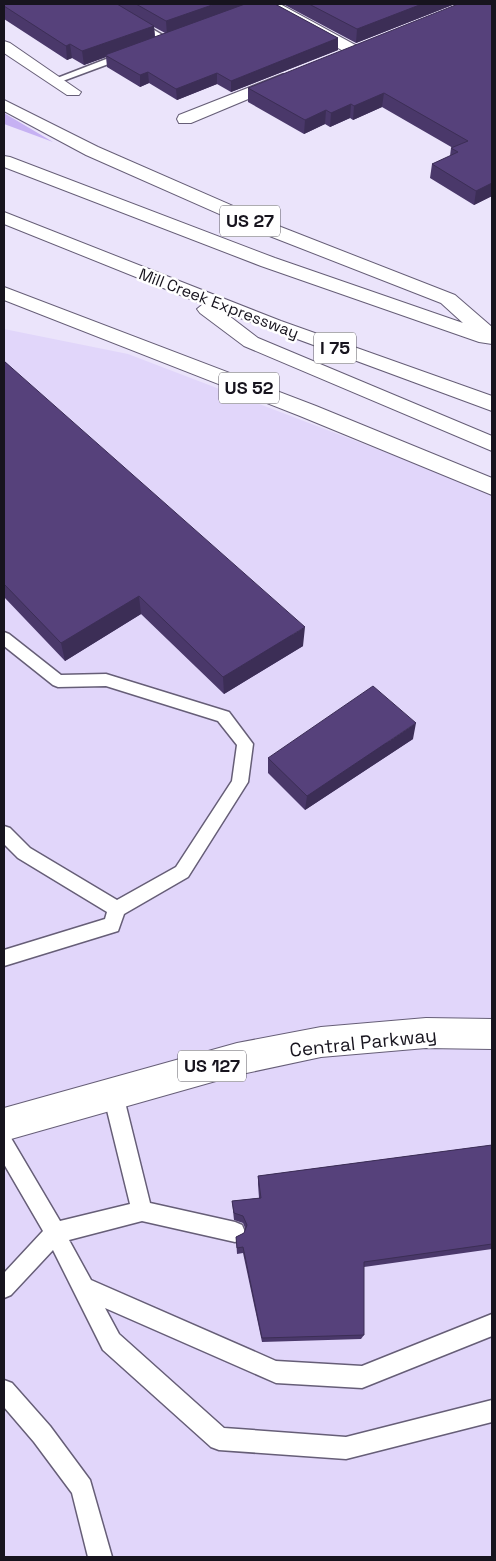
<svg xmlns="http://www.w3.org/2000/svg" width="496" height="1561" viewBox="0 0 496 1561" font-family="'Space Grotesk',sans-serif">
	<style>
		.built { fill: #e1d6fa }
		.green { fill: #c6b1f3 }
		.lines { fill: none; stroke-linecap: round; stroke-linejoin: round }
		.lane-casing { stroke: #665e77; stroke-width: 3 }
		.street-casing { stroke: #665e77; stroke-width: 2 }
		.primary-casing { stroke: #665e77; stroke-width: 2 }
		.highway-casing { stroke: #665e77; stroke-width: 2 }
		.lane { fill: #fff; fill-rule: evenodd }
		.street { fill: #fff; fill-rule: evenodd }
		.primary { fill: #fff; fill-rule: evenodd }
		.highway { fill: #fff; fill-rule: evenodd }
		.wall { fill: #4a386a; fill-rule: evenodd }
		.shaded-wall { fill: #3c2e56 }
		.building { fill: #56417b; stroke: #3c2e56 }
		.labels { text-anchor: middle; stroke-width: 5; stroke-linejoin: round; paint-order: stroke }
		.far-street-label { font-size: 16px; fill: #17141e; stroke: #fff }
		.shield { fill: #fff; stroke: #5d5a62; stroke-width: 1 }
		.shield-label { font-size: 18px; font-weight: bold; fill: #17141e }
		.street-label { font-size: 19px; fill: #17141e; stroke: #fff }
	</style>
	<rect width="100%" height="100%" fill="#ebe4fb"/>
	<path class="built" d="M4,329l124,25 364,139v1064h-488z"/>
	<path class="green" d="M4,113l49,29 -49,-18z"/>
	<g class="lines">
		<defs>
			<path id="lane" d="M100,4h10l61,36 -2,2h-6z
				M127,51l5,3 -2,2 -70,26 -3,1 -5,-3z
				M4,632l5,2 52,41 45,-1 123,38 24,32 -5,38 -60,95 -64,37 -6,17 -114,35v-16l101,-31 2,-7 -89,-54 -14,-14v-18l6,2 20,20 87,52 59,-33 56,-86 5,-36 -19,-24 -112,-35 -48,1 -5,-2 -49,-39z
				M113,1084l7,3 3,7 27,109 85,19 7,3 3,7 -3,7 -7,3 -93,-21 -73,19 22,40 185,81 86,5 130,-52v22l-130,52 -86,-5 -171,-75 14,26 105,94 122,9 146,-37v22l-146,37 -127,-9 -8,-3 -108,-97 -50,-100 -42,45 -7,3v-25l39,-42 -39,-67v-29l7,3 49,83 70,-17 -27,-110 3,-7z
				M4,1380l8,3 38,43 40,54 22,77h-24l-16,-64 -38,-51 -30,-35z"/>
			<path id="street" d="M262,4h18l79,43 2,3 -2,3h-12l-83,-46z
				M4,41l6,2 71,49 -2,3h-12l-63,-42z
				M283,74l6,2 2,3 -2,3 -98,41h-12l-2,-4 2,-4z"/>
			<path id="primary" d="M426,1018l66,1v30l-66,-1 -105,9 -84,18 -233,66v-33l233,-65 84,-16z"/>
			<path id="highway" d="M4,100l94,47 183,80 174,68 37,32v17l-13,-2 -218,-76 -257,-99v-11l6,1 265,101 188,65 -22,-20 -174,-68 -181,-80 -82,-44z
				M4,212l277,109 211,75v15l-268,-99 34,26 234,98v15l-248,-105 -44,-33 -3,-4 6,-5 -199,-80z
				M4,287l312,119 176,72v17l-192,-79 -296,-116z"/>
		</defs>
		<use href="#lane" class="lane-casing"/>
		<use href="#street" class="street-casing"/>
		<use href="#primary" class="primary-casing"/>
		<use href="#highway" class="highway-casing"/>
		<use href="#lane" class="lane"/>
		<use href="#street" class="street"/>
		<use href="#primary" class="primary"/>
		<use href="#highway" class="highway"/>
	</g>
	<path class="wall" d="M4,4h271l63,34v12l-107,42 -14,-8 -40,16 -28,-17 -9,4 -33,-20 -1,-10 -22,8 -12,-7 -5,2 -63,-41zM154,27l11,6 -10,4z
		M283,4h172l-99,39z
		M492,4v192l-18,9 -44,-27 2,-14 18,-8 1,-8h2l-71,-41 -29,13 -3,-2 -20,9 -5,-3 -21,10 -56,-32v-14z
		M4,361l299,285 -79,48 -83,-80 -76,47 -61,-64z
		M413,739l-108,71 -37,-37v-15z
		M492,1145v104l-128,18v68l-3,4 -99,3 -19,-89 -6,1 -1,-17 8,-4 1,-5 -2,-5 -9,-3 -2,-19 27,-3 -1,-14v-8z"/>
	<path class="shaded-wall" d="M215,4h37l-85,31 -1,-14z
		M422,4h33l-99,39 1,-14z
		M154,26l1,14 -50,15 1,2 -22,8 -2,-14z
		M338,38v12l-107,42v-11z
		M70,44l2,14 -5,2 -1,-14z
		M148,72l1,11 -9,4v-12z
		M217,73v11l-40,16 -1,-11z
		M384,93l-2,14 -29,13 1,-14z
		M351,104l-1,14 -20,9 1,-14z
		M326,110l-1,14 -21,10 1,-14z
		M492,183v13l-18,9 2,-14z
		M139,596l2,18 -76,47 -4,-18z
		M305,627l-2,19 -79,48 -1,-17z
		M416,723l-3,16 -108,71 2,-14z"/>
	<path class="building" d="M4,4h113l37,22 -72,25 -12,-7 -4,2 -62,-40z
		M136,4h79l-49,17z
		M245,4h30l63,34 -107,43 -14,-8 -41,16 -28,-17 -8,3 -35,-20z
		M309,4h113l-65,25z
		M458,4h34v179l-16,8 -44,-27 26,-12 -7,-4 17,-7 -84,-48 -30,13 -3,-2 -20,9 -5,-3 -21,10 -57,-32z
		M4,361l301,266 -82,50 -84,-81 -78,47 -57,-59z
		M373,686l43,37 -109,73 -39,-38z
		M492,1145v99l-128,18v73l-102,3 -19,-91 -6,1 -1,-11 8,-4 3,-8 -4,-9 -9,-3 -2,-12 29,-3 -3,-22z"/>
	<g class="labels">
		<g class="far-street-label">
			<text transform="translate(219 303) rotate(21)" y="6">Mill Creek Expressway</text>
		</g>
		<g class="shield">
			<rect x="220" y="205.5" width="60" height="31" rx="4"/>
			<rect x="314" y="332.5" width="42" height="31" rx="4"/>
			<rect x="219" y="372.5" width="60" height="31" rx="4"/>
			<rect x="178" y="1050.5" width="68" height="31" rx="4"/>
		</g>
		<g class="shield-label">
			<text x="250" y="227">US 27</text>
			<text x="335" y="354">I 75</text>
			<text x="249" y="394">US 52</text>
			<text x="212" y="1072">US 127</text>
		</g>
		<g class="street-label">
			<text transform="translate(363 1042) rotate(-6)" y="7">Central Parkway</text>
		</g>
	</g>
	<rect width="496" height="1561" fill="none" stroke="#17141e" stroke-width="10"/>
</svg>
